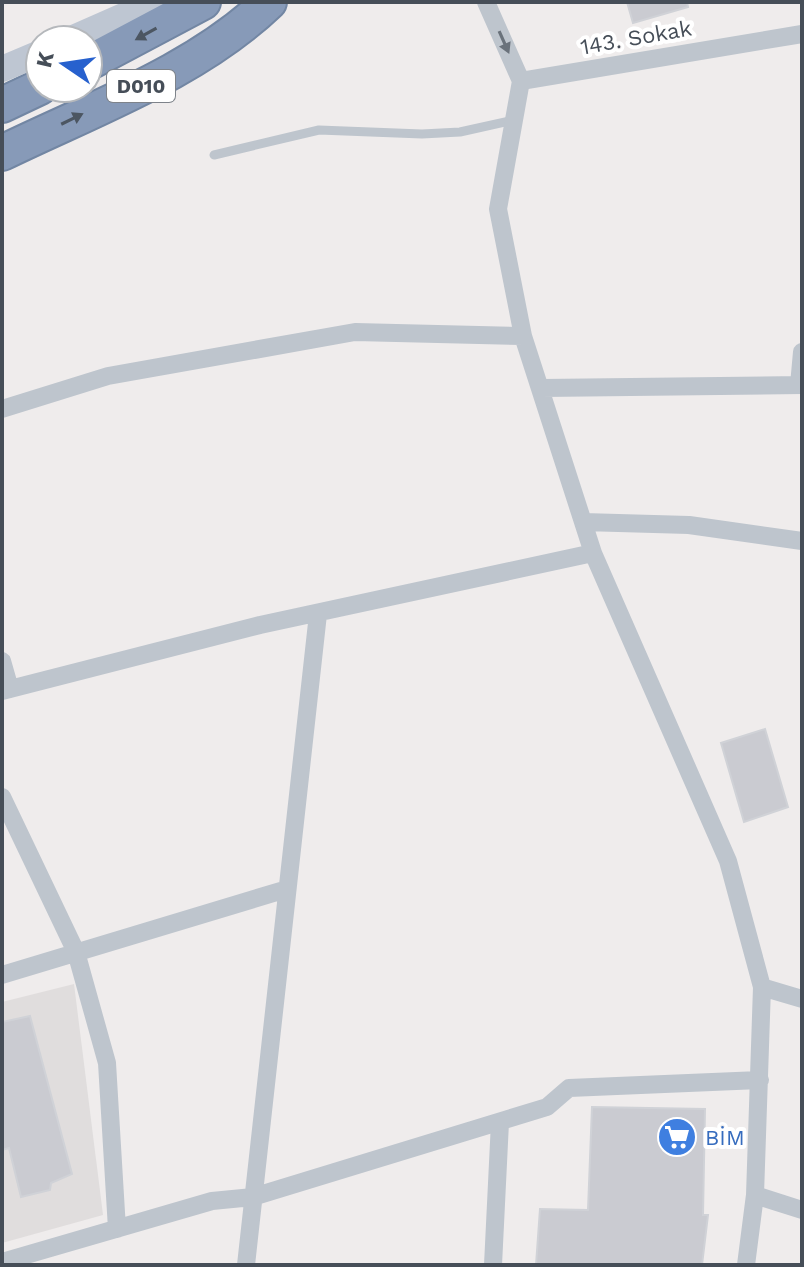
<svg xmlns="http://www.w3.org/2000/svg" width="804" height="1267" viewBox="0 0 804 1267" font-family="'Work Sans',sans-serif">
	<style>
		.education { fill: #e0dddd }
		.building { fill: #cacbd1; stroke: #d0d2d7; stroke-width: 2 }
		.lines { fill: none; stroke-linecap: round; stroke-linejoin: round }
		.highway-casing { stroke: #7286a3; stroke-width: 38 }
		.lane { stroke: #bec5cd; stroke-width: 9 }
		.street { stroke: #bec5cd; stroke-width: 18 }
		.secondary { stroke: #bec6d2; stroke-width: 26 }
		.highway { stroke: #879ab8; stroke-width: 34 }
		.oneway { fill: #4c5662 }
		.oneway2 { fill: #6a727b }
		.labels { text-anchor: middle; stroke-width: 8; stroke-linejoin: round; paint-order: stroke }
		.shield { fill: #fff; stroke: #7e838a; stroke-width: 2 }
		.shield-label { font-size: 20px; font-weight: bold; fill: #464e58 }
		.street-label { font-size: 22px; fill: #464e58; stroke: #fff }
		.shop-label { font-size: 22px; fill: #366cbe; stroke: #fff; text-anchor: start }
	</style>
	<rect width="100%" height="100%" fill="#efecec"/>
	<path class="education" d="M74,984l29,231 -101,28v-241z"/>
	<path class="building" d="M627,2h60l1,5 -55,16z
		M765,729l23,78 -44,15 -23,-79z
		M30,1016l42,158 -21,9 -1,7 -29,7 -12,-49 -7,2v-128z
		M592,1107l113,2 -2,106h5l-6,50h-166l4,-56 48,1z"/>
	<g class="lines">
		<defs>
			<path id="highway" d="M88,63l115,-61
				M2,105l38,-18
				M2,153c90,-44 194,-81 267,-151"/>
		</defs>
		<use href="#highway" class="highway-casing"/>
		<path class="lane" d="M214,155l105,-25 103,4 38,-2 54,-12"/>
		<path class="street" d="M486,2l35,79 -23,128 25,127 70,217 135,308 34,126 -7,208 -9,70
			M521,81l281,-47
			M799,385l3,-33
			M542,388l260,-3
			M2,409l106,-33 247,-44 168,4
			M583,522l106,3 113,16
			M2,661l8,28
			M2,691l258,-66 333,-72
			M2,797l74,155 31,111 10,166
			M2,975l285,-86
			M762,987l40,12
			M755,1195l47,15
			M2,1262l210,-61 41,-4 294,-90 22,-19 191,-8
			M246,1265l72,-651
			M493,1265l7,-143"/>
		<path class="secondary" d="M69,40l86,-38
			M2,69l38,-16"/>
		<use href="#highway" class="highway"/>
	</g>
	<defs><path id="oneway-solid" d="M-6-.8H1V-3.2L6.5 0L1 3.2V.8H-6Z" transform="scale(2)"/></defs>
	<g class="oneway">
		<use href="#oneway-solid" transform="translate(146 34) rotate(151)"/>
		<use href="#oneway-solid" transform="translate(72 119) rotate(-26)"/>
	</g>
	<use class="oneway2" href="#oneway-solid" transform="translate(504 42) rotate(66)"/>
	<defs>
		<symbol id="supermarket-disc" viewBox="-11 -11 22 22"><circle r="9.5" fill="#3f7fe0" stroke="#fff"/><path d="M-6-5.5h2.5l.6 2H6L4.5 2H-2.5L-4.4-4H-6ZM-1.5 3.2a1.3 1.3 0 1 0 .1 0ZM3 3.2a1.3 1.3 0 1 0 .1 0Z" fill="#fff"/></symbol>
	</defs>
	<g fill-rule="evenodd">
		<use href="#supermarket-disc" x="655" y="1115" width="44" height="44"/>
	</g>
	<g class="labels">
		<rect class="shield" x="107" y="70" width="68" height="32" rx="6"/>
		<g class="shield-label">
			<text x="141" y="93">D010</text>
		</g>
		<g class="street-label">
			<text transform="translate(636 37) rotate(-10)" y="8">143. Sokak</text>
		</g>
		<g class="shop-label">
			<text x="705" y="1145">BİM</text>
		</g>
	</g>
	<rect width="804" height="1267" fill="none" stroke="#464e58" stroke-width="8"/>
	<g transform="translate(64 64) rotate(283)"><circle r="38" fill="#ffffff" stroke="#b5b8bc" stroke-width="2"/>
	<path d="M0-6L14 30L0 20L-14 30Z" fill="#2761ce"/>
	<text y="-12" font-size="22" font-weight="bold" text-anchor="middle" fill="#464e58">K</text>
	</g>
</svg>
